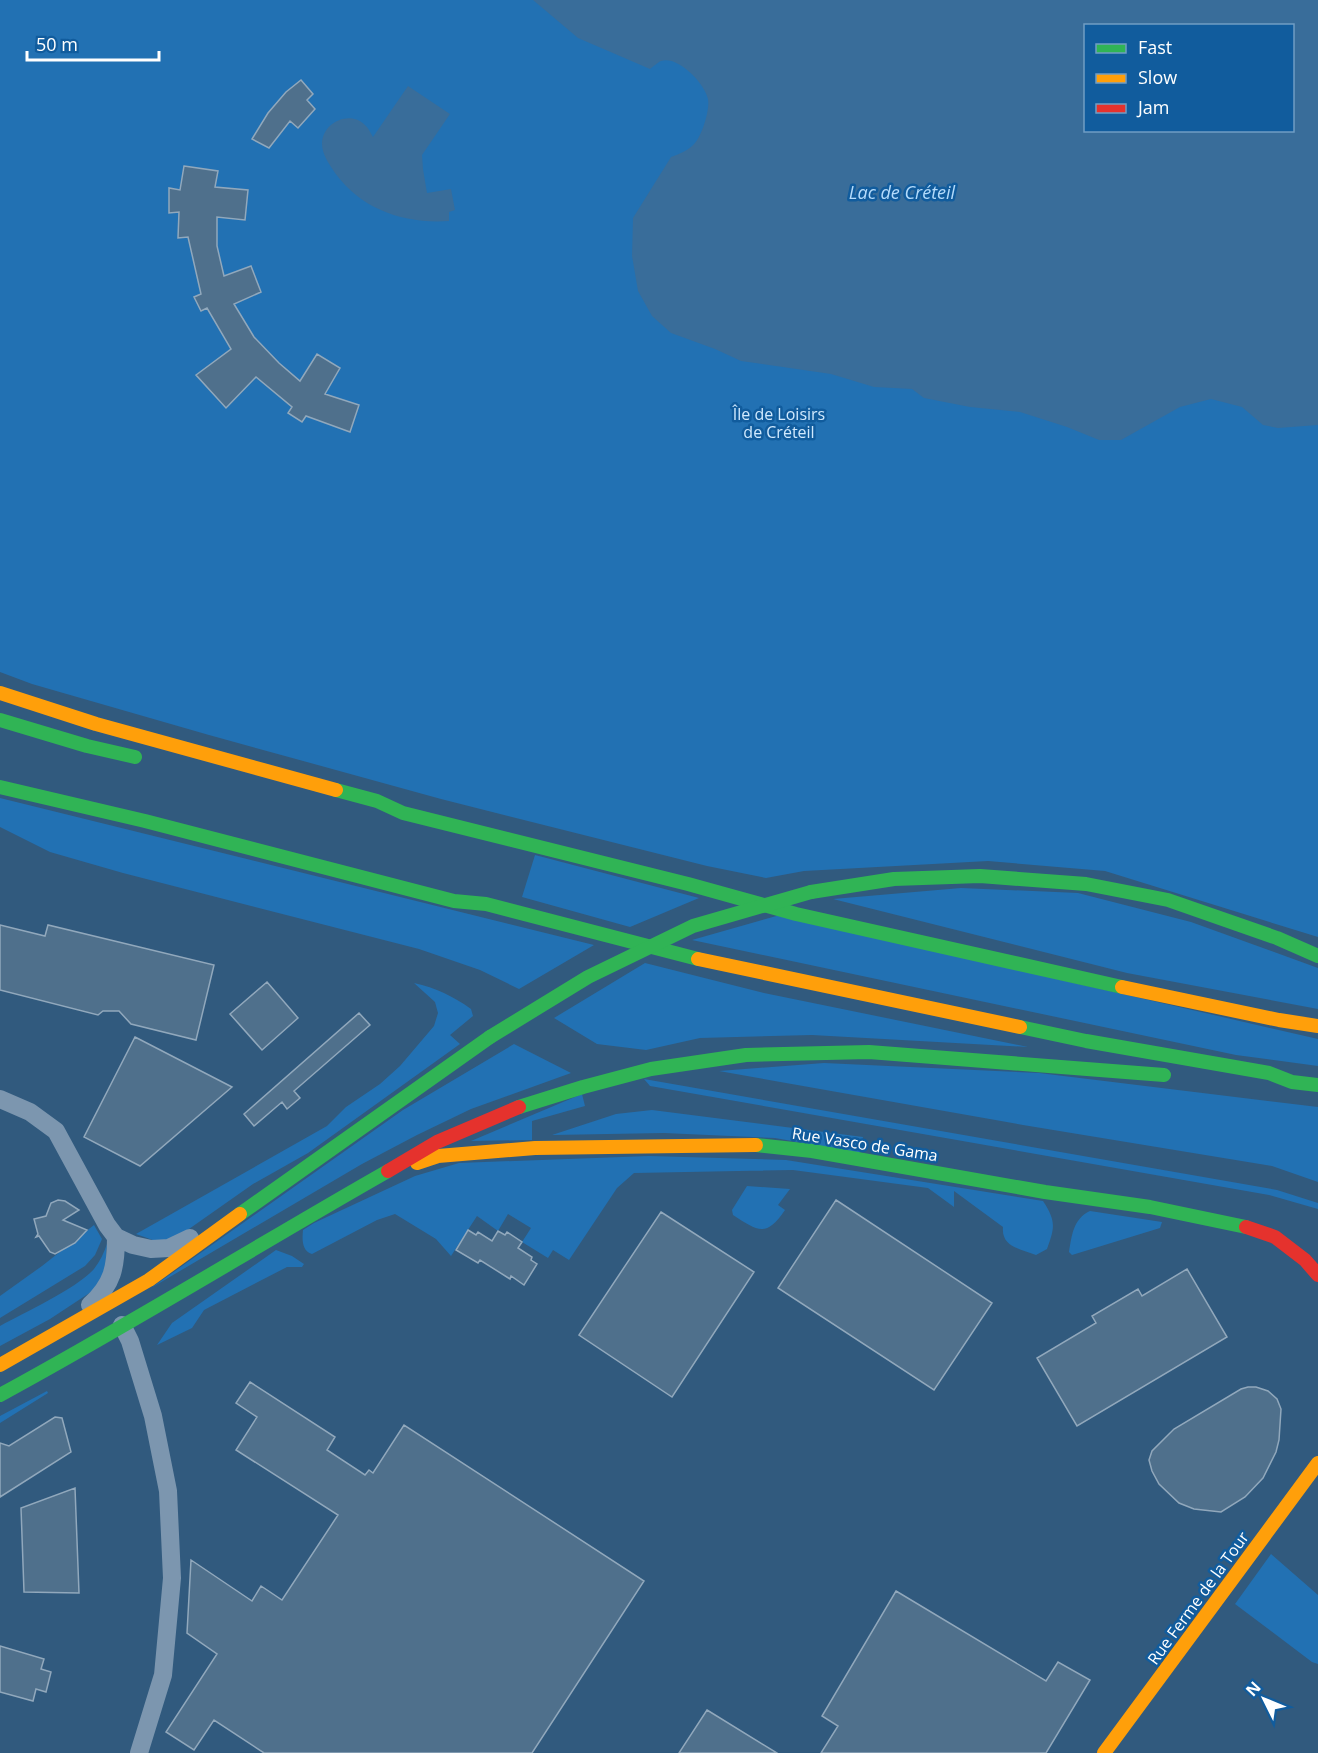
<svg xmlns="http://www.w3.org/2000/svg" width="1318" height="1753" viewBox="0 0 1318 1753" font-family="'Open Sans',sans-serif">
	<style>
		.green { fill: #2271b3; fill-rule: evenodd }
		.water { fill: #396d9a; fill-rule: evenodd }
		.building { fill: #4f708c; stroke: #91a8bc; stroke-width: 1.5 }
		.lines { fill: none; stroke-linecap: round; stroke-linejoin: round }
		.street { stroke: #7c96af; stroke-width: 18 }
		.fast { stroke: #30b455; stroke-width: 14 }
		.slow { stroke: #ff9f0a; stroke-width: 14 }
		.jam { stroke: #e5322d; stroke-width: 14 }
		.fast-bridge { stroke: #30b455; stroke-width: 14 }
		.labels { text-anchor: middle; stroke-width: 5; stroke-linejoin: round; paint-order: stroke }
		.park-label { font-size: 16px; fill: #d0e9fe; stroke: #115c9d }
		.street-label { font-size: 16px; fill: #fff; stroke: #115c9d }
		.water-label { font-size: 18px; font-style: italic; fill: #b4dbfb; stroke: #115c9d }
	</style>
	<rect width="100%" height="100%" fill="#315a7e"/>
	<path class="green" d="M0,0h1318v937l-213,-66 -117,-10 -184,10 -38,7 -59,-12 -266,-67 -232,-64 -177,-51 -32,-12zM1086,26h206v104h-206z
		M0,798l594,147 -75,44 -39,-19 -61,-21 -296,-76 -73,-21 -50,-25z
		M535,855l164,43 -69,29 -108,-30z
		M961,888l117,5 113,29 127,46v41l-191,-36 -294,-74z
		M780,915l538,124v27l-82,-11 -544,-115z
		M645,963l119,30 264,54 -216,-12 -112,3 -54,12 -49,-6 -43,-26z
		M414,983c22,5 39,13 57,26l2,7 -23,19 10,9 -152,109 -55,31 -74,52 -18,7 -25,-9 191,-108 19,-19 34,-23 20,-18 34,-40 4,-13 -3,-11z
		M514,1044l57,29 -100,36 -54,26 -55,29 -211,124 252,-178z
		M824,1063l215,10 279,34v75l-46,-16 -249,-41 -304,-54z
		M644,1079l633,111 41,13v6l-49,-14 -619,-109z
		M582,1094l3,12 -53,15v19l-61,1z
		M652,1110l211,27 -3,16 -85,-15 -111,-5 -112,2 64,-21z
		M649,1156l137,4 257,41c13,20 12,26 4,48l-11,6c-15,-6 -35,-8 -33,-28l-49,-36v16l-26,-19 -135,-18 -159,3 -17,15 -48,72 -16,-10 -5,8 -26,-16 9,-14 -23,-14 -10,17 -21,-15 -26,40 -15,-17 -41,-25 -18,6 -65,34c-10,-3 -10,-14 -9,-24l11,-7 101,-47 44,-13z
		M747,1186l43,3 -12,16 7,5c-19,28 -27,21 -52,5l-1,-5z
		M1090,1211l72,11 -2,6 -88,27 -3,-3c3,-17 4,-33 21,-41z
		M94,1225l8,14 -7,16 -10,11 -85,52v-22l42,-30z
		M107,1244l-2,27 -11,19 -44,29 -50,27v-20c25,-14 76,-37 94,-57 6,-8 10,-16 13,-25z
		M276,1250l16,6 12,8 -2,3h-15l-83,43 -12,18 -35,17 15,-22z
		M47,1391l1,2 -48,30v-7z
		M1271,1554l47,41v69l-6,-2 -77,-58z"/>
	<path class="water" d="M533,0h785v425l-40,3 -15,-3 -21,-18 -31,-8 -31,8 -59,33h-22l-32,-13 -47,-15 -50,-5 -46,-9 -12,-9 -38,-2 -43,-13 -90,-13 -26,-12 -44,-16 -19,-17 -14,-25 -6,-35 1,-38 38,-61c9,-3 18,-7 24,-14 7,-8 15,-33 13,-44 -3,-15 -30,-44 -47,-38 -3,1 -8,6 -11,8l-72,-31zM1086,26h206v104h-206z
		M408,86l42,28 -28,41 1,14 4,24 24,-4 4,21 -6,2v9c-45,3 -87,-11 -114,-48 -6,-9 -13,-19 -13,-29 0,-22 29,-35 44,-18 3,3 5,8 7,11z"/>
	<path class="building" d="M301,80l12,14 -6,6 8,9 -17,19 -8,-7 -21,27 -17,-9 16,-26 18,-21z
		M184,166l34,5 -3,16 33,3 -3,30 -28,-3v29l7,30 27,-10 10,26 -27,12 20,33 25,26 21,18 17,-27 23,14 -15,26 34,11 -9,27 -44,-16 -4,6 -14,-9 4,-6 -36,-30 -30,31 -30,-33 35,-26 -24,-41 -6,3 -7,-14 7,-3 -13,-57 -10,1 1,-26 -10,1v-25l11,2z
		M0,925l45,11 3,-11 166,40 -18,75 -65,-16 -12,-13h-16l-5,4 -98,-25z
		M267,982l31,36 -36,32 -32,-36z
		M359,1013l11,12 -76,66 6,7 -13,11 -5,-7 -28,24 -10,-12z
		M135,1037l97,50 -92,79 -56,-29z
		M58,1200l7,1 14,9 -16,10 24,10 -12,13 -20,11 -5,-2 -11,-16 -3,1 2,-3 -4,-15 12,-3 5,-13z
		M836,1200l156,103 -58,87 -156,-102z
		M661,1212l93,60 -82,125 -93,-62z
		M468,1230l8,5 2,-3 14,9 6,-10 7,4 2,-3 15,10 -4,6 14,9 -1,3 6,4 -13,21 -13,-9 -1,3 -30,-19 -2,3 -22,-13z
		M1187,1269l40,68 -150,89 -40,-68 59,-35 -4,-7 46,-27 4,7z
		M250,1382l85,55 -8,13 38,25 4,-5 4,3 31,-48 240,156 -112,172h-268l-50,-33 -20,30 -28,-18 51,-78 -30,-21 4,-73 61,41 9,-15 21,14 56,-85 -102,-65 21,-33 -21,-14z
		M1248,1387h8l12,4 9,8 4,10 -2,31 -3,12 -13,26 -18,19 -24,15 -27,-3 -15,-6 -20,-19 -7,-13 -3,-11 3,-9 22,-22 67,-40z
		M55,1417l7,1 9,34 -71,45v-54l9,3z
		M75,1488l4,105 -55,-1 -3,-84z
		M896,1591l150,90 12,-19 32,18 -44,73h-225l17,-27 -16,-10z
		M0,1646l44,13 -3,10 10,3 -5,20 -10,-3 -3,12 -33,-9z
		M707,1710l70,43h-98z"/>
	<g class="lines">
		<path class="street" d="M0,1099l30,13 26,19 51,94 9,12 17,8 18,4 18,-1 21,-10
			M90,1305c23,-21 26,-38 26,-68
			M122,1325l8,16 23,75 15,75 4,87 -9,97 -24,78"/>
		<path class="fast" d="M0,720l87,26 48,11
			M0,787l145,34 309,80 32,3 212,55
			M336,790l41,11 26,12 285,71 108,30 326,73
			M811,892l83,-13 86,-3 106,8 82,16 109,38 41,18
			M1020,1027l66,14 183,32 23,9 26,3
			M519,1107l64,-20 68,-18 95,-14 123,-3 295,23
			M756,1145l56,6 233,41 105,15 96,20
			M240,1214l250,-177
			M0,1395c131,-71 258,-150 388,-224"/>
		<path class="slow" d="M0,693l96,31 240,66
			M698,959l322,68
			M1122,987l157,33 39,6
			M417,1163l21,-7 97,-8 221,-3
			M0,1365l149,-85 91,-66
			M1104,1753l214,-290"/>
		<path class="jam" d="M388,1171l49,-29 82,-35
			M1246,1227l29,10 30,23 13,15"/>
		<path class="fast-bridge" d="M490,1037l98,-60 105,-51 118,-34"/>
	</g>
	<g class="labels">
		<g class="park-label">
			<text x="779" y="420">Île de Loisirs<tspan x="779" dy="18">de Créteil</tspan></text>
		</g>
		<g class="street-label">
			<text transform="translate(865 1144) rotate(9)" y="6">Rue Vasco de Gama</text>
			<text transform="translate(1198 1598) rotate(-54)" y="6">Rue Ferme de la Tour</text>
		</g>
		<g class="water-label">
			<text x="902" y="199">Lac de Créteil</text>
		</g>
	</g>
	<rect x="1084" y="24" width="210" height="108" fill="#115c9d" stroke="#709dc4" stroke-width="1.5"/>
	<rect x="1096" y="44" width="30" height="9" fill="#30b455" stroke="#709dc4" stroke-width="1.5"/>
	<text x="1138" y="54" font-size="18" fill="#ffffff">Fast</text>
	<rect x="1096" y="74" width="30" height="9" fill="#ff9f0a" stroke="#709dc4" stroke-width="1.5"/>
	<text x="1138" y="84" font-size="18" fill="#ffffff">Slow</text>
	<rect x="1096" y="104" width="30" height="9" fill="#e5322d" stroke="#709dc4" stroke-width="1.5"/>
	<text x="1138" y="114" font-size="18" fill="#ffffff">Jam</text>
	<g transform="translate(1264 1699) rotate(313)" stroke="#115c9d" stroke-width="4.5" paint-order="stroke">
	<path d="M0-4.5L10 22L0 15L-10 22Z" fill="#ffffff"/>
	<text y="-9" font-size="16" font-weight="bold" text-anchor="middle" fill="#ffffff">N</text>
	</g>
	<path d="M27 51v9h132v-9" fill="none" stroke="#ffffff" stroke-width="3"/>
	<text x="36" y="51" font-size="18" fill="#ffffff" stroke="#115c9d" stroke-width="4.5" paint-order="stroke">50 m</text>
</svg>
